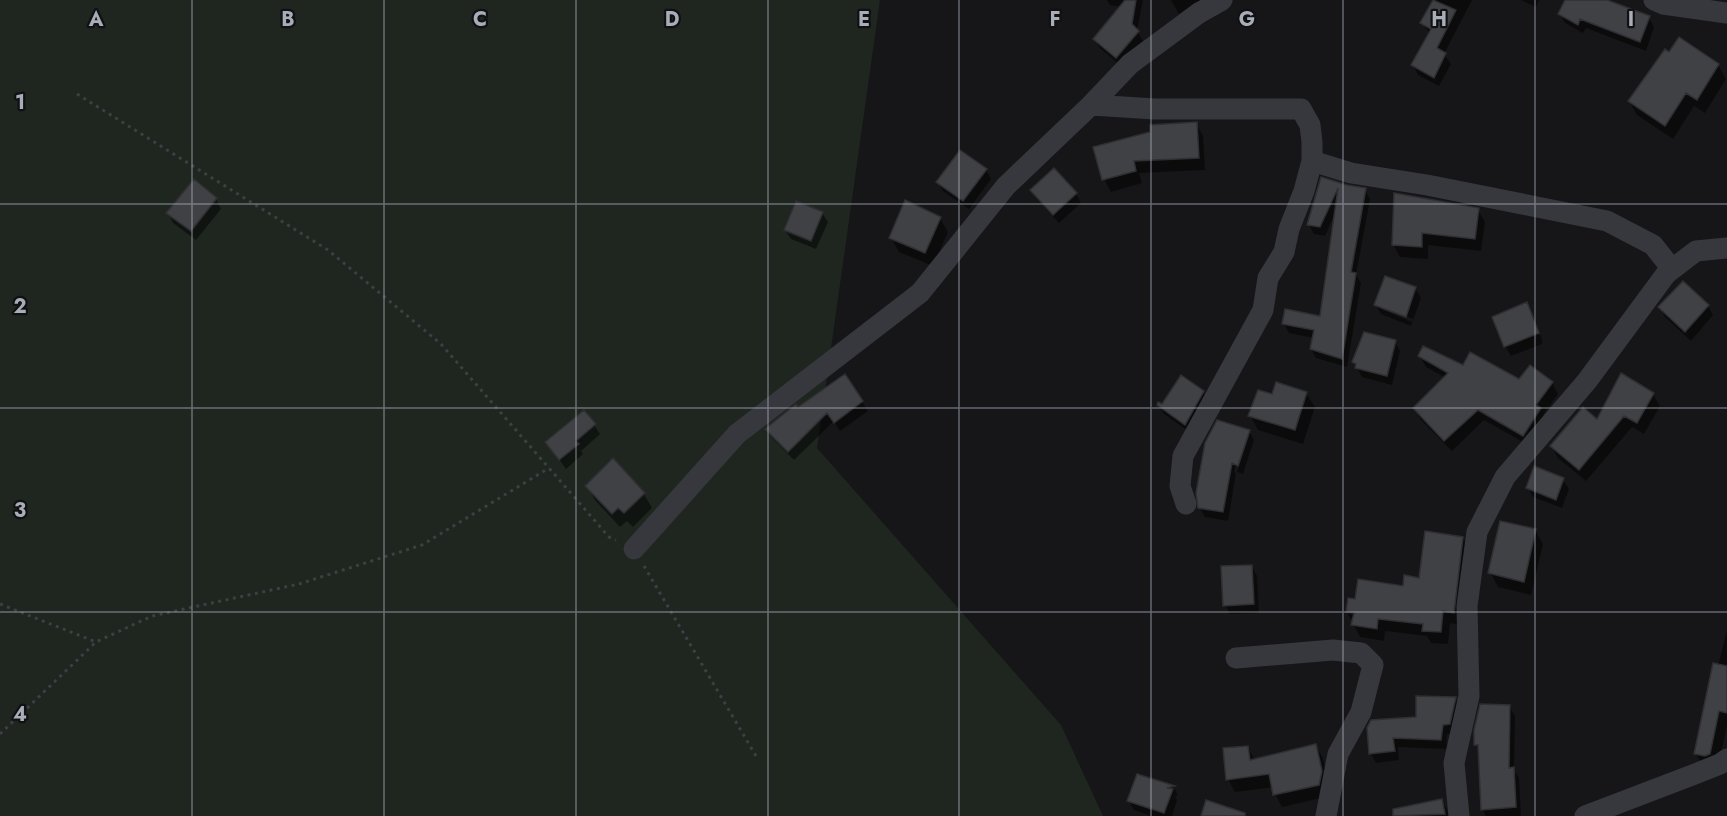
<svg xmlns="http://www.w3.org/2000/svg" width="1727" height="816" viewBox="0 0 1727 816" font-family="Jost,sans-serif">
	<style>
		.green { fill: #1e261f }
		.shadow { fill: #0007; fill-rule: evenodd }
		.building { fill: #404145; stroke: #303034; stroke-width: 1.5 }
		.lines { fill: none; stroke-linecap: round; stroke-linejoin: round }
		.path { stroke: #3d3f44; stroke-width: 3; stroke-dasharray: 3 4.5; stroke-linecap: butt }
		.minor { stroke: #37383d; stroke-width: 21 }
		.grid { fill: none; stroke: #a8adb8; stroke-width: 1.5; stroke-opacity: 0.55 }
		.grid-label { font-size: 20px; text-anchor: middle; font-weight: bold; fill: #a8adb8; stroke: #111113; stroke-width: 4.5; stroke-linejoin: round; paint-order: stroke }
	</style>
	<rect width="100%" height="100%" fill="#161618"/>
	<path class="green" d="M0,0h880l-63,448 244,277 42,91h-1103z"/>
	<path class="shadow" d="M1107,0h36l-6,31 6,10 -21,26 -22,-19 -5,-9 26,-32 -11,-2z
		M1171,0h44l-14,9 -5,-7 -17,12z
		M1435,0h37l-28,54 7,10 -12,22 -21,-11 -5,-10 17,-31 -8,-11z
		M1521,0h18l-3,7z
		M1566,0h37l46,18 5,9 -8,24 -60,-23 -3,5 -18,-10 -5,-9z
		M1670,54l48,11 8,14 -21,34 -11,-7 -21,33 -36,-24 -8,-14z
		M1196,123l7,13 2,34 -66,3 3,10 -31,9 -7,-13z
		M986,170l5,9 -22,30 -26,-18 -5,-9z
		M1322,179l43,11 5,9 -14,76 5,8 -14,84 -31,-9 -5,-9 3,-11 -25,-5 -5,-9 37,-6 14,-105 -10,23 -11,-2 -5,-9z
		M194,181l22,18 5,10 -25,31 -23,-17 -5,-10z
		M1032,190l44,4 5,9 -22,20 -22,-24z
		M1478,210l7,12 -4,29 -53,-6v14l-28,-2 -7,-13z
		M822,213l6,9 -12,27 -25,-10 -6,-9z
		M940,218l8,14 -15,34 -34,-14 -8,-14z
		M1415,288l6,10 -10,28 -30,-12 -5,-9zM1381,306l32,13 -1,3 -31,-13z
		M1527,304l15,35v5l-31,12 -6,-10z
		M1708,306l5,9 -22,26 -26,-24 -5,-10z
		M1395,341l5,10 -8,34 -30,-8 -8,-15z
		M1420,356l100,25 32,2 6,11 -15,21 3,5 -16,26 -46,-26 -32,31 -31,-31 -6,-11 31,-31 -20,-11z
		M1203,392l5,9 -17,32 -27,-19 -6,-9h5z
		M1306,393l9,14 -12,37 -45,-14 -8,-15 23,-20z
		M1653,394l7,12 -16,28 -12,-7 -46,54 -28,-23 -7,-12z
		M862,402l6,9 -28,20 -6,-10 -40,39 -22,-22 -5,-9 31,-20z
		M594,425l6,9 -19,17 2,3 -17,15 -19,-27z
		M1249,431l5,9 -11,34 -6,-2 12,-36h-3l-12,36 2,1 -8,48 -23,-4 -6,-10z
		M1535,468l28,12 6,9 -7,19 -29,-11 -5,-9z
		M587,486l57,8 8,14 -19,19 -6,-6 -7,6 -25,-27z
		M1535,530l8,14 -12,51 -33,-8 -8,-15z
		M1463,538l7,13 -9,74 -11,-2 -2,21 -17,-1 -4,-7 -42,-5 -1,10 -24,-4 -13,-25 10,-11 47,-14 16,-7z
		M1252,567l5,9 2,37 -29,1 -5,-9z
		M1727,630v95l-9,43h-14l-8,-14z
		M1455,699l5,9 -6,25 -7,1 -1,15 -48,-2 1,13 -23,3 -5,-9 -3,-25 50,-11z
		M1509,706l6,10 -1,54 5,8 2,38h-35l-4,-7 -2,-57 -4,-7z
		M1316,746l7,12 5,27 -2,12 -44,10 -7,-13 -2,-7 -38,5 -7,-13 20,-31 7,12z
		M1138,776l36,12 4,8h-3l2,4 -5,16h-21l-17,-6 -5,-9z
		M1442,800l8,16 -48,-1z"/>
	<path class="building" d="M1125,0h11l-4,24 7,7 -23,27 -23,-19z
		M1433,0l23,10 -19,38 9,5 -12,25 -23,-13 20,-36 -11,-6z
		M1565,0h42l43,16 -10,26 -60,-23 -2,6 -20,-11z
		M1679,37l40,27 -22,36 -11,-7 -21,33 -37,-25 37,-52 4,3z
		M1197,122l2,36 -65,3 2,10 -34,9 -9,-33 57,-15v-7z
		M960,150l27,19 -24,32 -27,-19z
		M1054,168l23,25 -24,22 -23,-25z
		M1321,177l26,8 19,3 -15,84 5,1 -14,86 -32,-10 4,-19 -32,-6 3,-15 35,7 18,-128 -18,39 -13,-2z
		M194,179l23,19 -26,33 -25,-18z
		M1394,193l85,15 -4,31 -53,-6v14l-30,-2z
		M905,200l36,17 -16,36 -36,-15z
		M796,201l27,11 -12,29 -27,-11z
		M1385,276l31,11 -10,30 -32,-12z
		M1683,281l26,24 -24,27 -27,-25z
		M1527,302l12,31 -35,14 -12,-30z
		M1364,332l32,8 -9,36 -32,-8 1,-4 -4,-2z
		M1423,346l40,19 7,-13 49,27 11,-14 23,17 -17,23 5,3 -18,28 -45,-26 -34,31 -31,-33 35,-35 -30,-17z
		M1621,373l33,20 -17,30 -13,-7 -45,54 -29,-24 33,-39 14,12z
		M845,374l18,27 -29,22 -7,-10 -39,39 -23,-23 31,-25 2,3z
		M1181,375l23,16 -19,34 -28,-20 1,-3 4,2z
		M1276,382l31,10 -12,38 -47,-14 10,-26 14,4z
		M584,410l12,14 -20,17 3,3 -20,16 -14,-18z
		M1217,420l33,10 -12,36 -6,-3 -9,49 -25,-4 -2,-15 9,-50z
		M613,458l32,35 -21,20 -6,-5 -6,6 -27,-28z
		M1534,466l30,12 -8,22 -30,-12z
		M1500,521l36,8 -12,53 -36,-9z
		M1425,531l38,6 -9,76 -11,-2 -2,21 -19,-1 1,-7 -45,-5 -1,10 -26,-4 3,-12 -8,-1 2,-14 7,1 3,-20 45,7 1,-11 15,3z
		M1252,565l2,39 -31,2 -2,-40z
		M1713,663l14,3v47l-8,-2 -9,43 -5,2 -11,-2z
		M1416,696l40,1 -6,27 -7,1 -2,15 -48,-2 2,13 -26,3 -2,-26 4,-8 45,-3z
		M1480,704l30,1 -1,63 5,-1 2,40 -35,3 -3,-65h-4v-15z
		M1316,744l6,27 -3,14 -46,10 -4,-21 -43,6 -3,-32 25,-2 2,14z
		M1137,774l38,12 -8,2 6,1 -9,24 -37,-12z
		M1442,799l3,15 -52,2v-7z
		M1206,800l39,13v3h-44z"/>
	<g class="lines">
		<path class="path" d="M77,94l251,156 113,94 168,193 7,3
			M644,566l112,190
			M0,604l96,38
			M0,734l96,-92 56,-26 147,-32 123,-39 127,-77"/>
		<path class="minor" d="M1654,0l9,4 64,9
			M1091,105l64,4h146l9,16 2,17v19l-8,30 -15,38 -5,23 -16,26 -5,32 -80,146 -3,30 6,18
			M1312,161l39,12 76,12 180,36 46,24 19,24
			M634,549l103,-115 183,-141 86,-107 85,-81 39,-41 69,-51 23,-13
			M1236,658l97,-8 28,3 12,12 -12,47 -23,42 -12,62
			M1459,816l-5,-53 15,-67 -2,-90 10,-74 28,-55 82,-96 79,-107 30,-23 31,-3
			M1585,816l110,-42 25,-10 7,-5"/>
	</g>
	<path class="grid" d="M192,0v816M384,0v816M576,0v816M768,0v816M959,0v816M1151,0v816M1343,0v816M1535,0v816M0,204h1727M0,408h1727M0,612h1727"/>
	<g class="grid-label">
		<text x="96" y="26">A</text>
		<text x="288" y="26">B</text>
		<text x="480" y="26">C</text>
		<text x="672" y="26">D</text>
		<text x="864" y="26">E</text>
		<text x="1055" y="26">F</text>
		<text x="1247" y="26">G</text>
		<text x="1439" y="26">H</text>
		<text x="1631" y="26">I</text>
		<text x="20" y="109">1</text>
		<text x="20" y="313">2</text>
		<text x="20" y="517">3</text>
		<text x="20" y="721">4</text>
	</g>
</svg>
